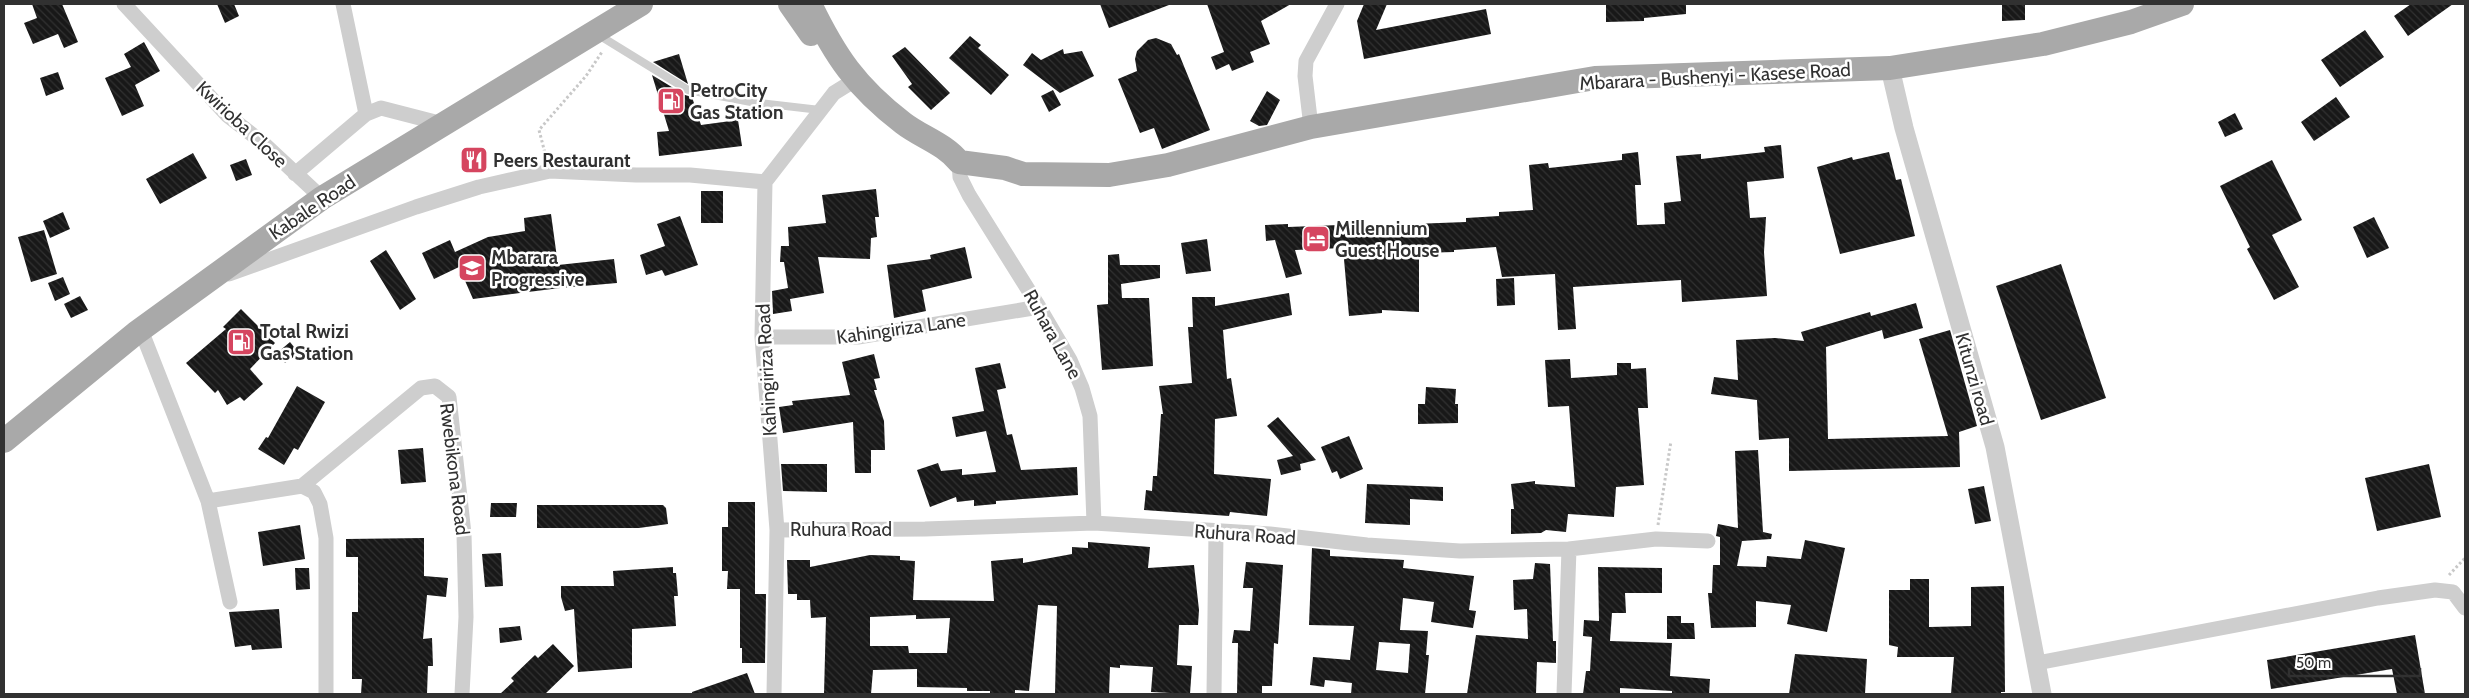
<svg xmlns="http://www.w3.org/2000/svg" width="2469" height="698" viewBox="0 0 2469 698" font-family="Cabin,sans-serif">
	<style>
		.building { fill: url(#building-back-hatch); fill-rule: evenodd }
		.lines { fill: none; stroke-linecap: round; stroke-linejoin: round }
		.path { stroke: #c8c8c8; stroke-width: 3; stroke-dasharray: 2.5 2.5; stroke-linecap: butt }
		.service { stroke: #cecece; stroke-width: 8 }
		.minor { stroke: #cecece; stroke-width: 15 }
		.tertiary { stroke: #cecece; stroke-width: 19 }
		.primary { stroke: #a9a9a9; stroke-width: 24 }
		.labels { text-anchor: middle; stroke-width: 5; stroke-linejoin: round; paint-order: stroke }
		.street-label { font-size: 19px; fill: #313131; stroke: #fff }
		.poi-label { font-size: 19px; font-weight: bold; fill: #313131; stroke: #fff; text-anchor: start }
	</style>
	<defs>
		<pattern id="building-back-hatch" width="6" height="6" patternUnits="userSpaceOnUse" patternTransform="scale(1.25)"><rect width="6" height="6" fill="#181818"/><path d="M-1 5l2 2M0 0l6 6M5-1l2 2" fill="none" stroke="#313131"/></pattern>
	</defs>
	<rect width="100%" height="100%" fill="#fff"/>
	<path class="building" d="M32,4h30l16,38 -14,6 -6,-14 -25,10 -9,-21 13,-5z
		M217,4h17l5,12 -14,7z
		M1100,4h69v1l-60,23z
		M1207,4h84l-30,17 9,23 -20,8 4,10 -22,9 -3,-7 -13,6 -5,-13 13,-5z
		M1364,4h23l-11,26 110,-21 5,25 -127,25 -7,-38z
		M1606,4h80v10l-42,4v3l-38,1z
		M2002,4h23v16l-23,1z
		M2411,4h42l-45,32 -14,-20z
		M2365,30l19,27 -44,30 -19,-27z
		M970,36l11,9 -3,3 31,27 -18,20 -42,-37z
		M1156,38l15,6 6,11 2,-1 31,76 -48,19 -8,-21 -14,5 -22,-54 19,-8 -2,-12 2,-8 11,-11z
		M144,42l16,29 -25,14 9,21 -22,10 -17,-38 26,-11 -7,-13z
		M905,47l45,46 -19,17 -23,-23 4,-3 -20,-28z
		M1063,49l1,5 18,-3 12,25 -34,17 -37,-28 9,-12 9,7z
		M679,54l9,30 -35,-22z
		M58,72l6,17 -18,7 -6,-18z
		M652,75l33,20 7,2 9,28 37,-5 4,26 -83,10 -2,-24 12,-1z
		M1053,90l8,15 -12,7 -8,-16z
		M1267,91l13,9 -13,25 -8,1 -9,-5z
		M2336,97l14,20 -36,24 -13,-19z
		M2235,113l8,16 -18,8 -7,-15z
		M1781,145l3,33 -37,4 3,36 16,-1 -2,35 3,44 -85,6 -1,-22 -108,7 3,42 -18,1 -3,-56 -53,3 -6,-30 -42,3v2l-35,1v59l-37,-2v3l-33,3 -6,-68 -48,2 7,24 -16,4 -11,-38 -9,1 -1,-16 23,-1v3l51,-2v5l47,-5 80,-3v-4l33,-2v-4l34,-2 -4,-45 19,-2 1,5 73,-8v-6l16,-2 3,33h-6l2,40 28,-1 -1,-21 17,-2 -5,-45 25,-2v5l64,-7 -1,-5z
		M1889,152l7,28 5,-1 14,57 -75,18 -23,-87 35,-10 1,3z
		M193,153l14,25 -47,26 -14,-25z
		M246,159l6,16 -16,6 -6,-16z
		M2272,160l30,60 -30,15 27,52 -25,13 -27,-51 3,-2 -30,-61z
		M876,189l3,28h-4l2,20 -6,1 -1,21 -52,-2 6,36 -34,6 2,12 -19,3 -1,-23 16,-3 -4,-26h-4l1,-16h8l-1,-19 38,-4 -4,-28z
		M701,191h22v32h-22z
		M63,212l7,17 -20,9 -7,-17z
		M551,214l7,51 56,-6 3,24 -57,5 -87,11 -14,-32 -25,12 -12,-26 28,-13 5,12 33,-15 37,-6 -1,-13z
		M680,216l18,49 -33,11 -3,-6 -16,5 -6,-20 25,-9 -8,-22z
		M2374,217l15,31 -22,10 -14,-31z
		M44,230l13,44 -26,8 -13,-45z
		M1207,239l4,32 -25,3 -5,-31z
		M965,247l7,31 -50,12 4,21 -32,7 -7,-53 44,-6 -1,-4z
		M386,250l30,49 -16,11 -30,-49z
		M1119,254l1,11h40v13l-39,6 1,14h27l4,68 -51,4 -5,-65 11,-1v-49z
		M2061,264l45,134 -65,22 -45,-134z
		M63,277l7,17 -15,7 -7,-18z
		M1514,278l1,27 -18,1 -1,-27z
		M1289,293l3,22 -69,15 4,49 4,-1 6,38 -22,3 -1,55 57,5 -4,37 -37,-4 -1,4 -85,-6 2,-20 6,1 1,-15h4l4,-62h2l-4,-28 33,-3 -4,-56h5l-1,-30h23v9z
		M80,296l8,14 -17,8 -7,-14z
		M1916,303l7,25 -39,11 -2,-9 -56,17 2,92 120,-3 -29,-97 31,-9 27,96 -18,6 1,35 -171,4v-33l-30,2 -2,-40 -46,-6 3,-17 24,3 -2,-40 39,-2 29,3 -3,-9 69,-20 1,4z
		M241,309l34,34 -25,26 13,15 -19,17 -4,-4 -13,8 -9,-15 -3,3 -29,-30 40,-34 -3,-2z
		M290,342l9,11 -14,10 -8,-10z
		M874,354l6,24 -6,1 3,11h-3l10,31 1,29h-14v23h-16l-2,-51 -70,11 -4,-26 14,-2 -1,-4 58,-6 -8,-33z
		M1570,359l1,19 46,-3v-12h14v6l15,-1 2,40h-10l6,77 -28,2 -2,30 -46,-3 -2,18 -20,-2 -5,3 -30,1v-25h3l-3,-25 24,-3v3l40,3 -6,-81 -21,1 -3,-47z
		M1000,363l6,25 -9,2 10,45 5,-1 9,36 56,-3 1,28 -82,6v3l-22,2v-6l-17,2 -1,-5 -26,10 -13,-37 21,-7 3,8 21,-2v6l34,-3 -10,-41 -30,6 -4,-20 32,-6 -9,-43z
		M297,386l28,16 -27,48 -4,-2 -10,17 -26,-16 8,-12 2,1z
		M1426,387l30,2 -1,15h3v19l-40,1v-20h7z
		M1278,417l38,43 -16,4 1,6 -20,5 -4,-15 16,-4 -26,-30z
		M1349,436l14,33 -23,10 -3,-8 -5,2 -11,-26z
		M423,448l3,34 -25,2 -3,-34z
		M1758,450l5,82 9,2 -1,5 -29,2 -5,25 29,1 1,-11 34,3 4,-19 40,8 -18,84 -40,-8 4,-19 -35,-4v26l-45,1 -3,-35h4l1,-28h7v-28l-4,-1 2,-12 20,4 -3,-77z
		M781,464h46v28l-44,-1z
		M2429,464l12,53 -64,14 -12,-53z
		M1367,484l76,3v14l-33,-2v26l-45,-2z
		M1984,486l7,35 -16,3 -7,-35z
		M728,502h27v92h11l-1,69h-23v-15h-2v-59h-13l1,-18h-6v-44h6z
		M491,503h26l-1,14h-26z
		M537,505h126l3,3 2,16 -29,4h-102z
		M300,525l5,34 -42,7 -5,-34z
		M424,538v38l24,2 -2,19 -19,-2 -4,44 9,-1 1,28h-5l-1,28h-66l1,-15h-10v-67h6v-55h-12v-18z
		M1088,542l62,5 -2,21 46,-3 5,45 -1,15h-19l-2,40 15,1 -2,28 -39,-2 2,-25 -33,-2v3l-10,-1 -1,27h-54l2,-88 -19,-1 -9,86 -14,-1v4h-25v-3h-23v-3l-50,-1v-18l-44,1 -2,24h-47l2,-77 -15,1 -1,-18h-13v-6h-9l-1,-34h23v7l60,-12 30,1v4l15,1 -2,39 81,1 -3,-40 32,-3v5l49,-9v-7l16,1zM916,615v4l34,-1 -3,35h-38l-1,-7h-38v-29z
		M1312,548l18,2v6l74,4 -1,8 71,8 -5,34 7,1 -3,17 -42,-6 3,-20 -31,-4 -3,32 28,1 -2,24h3l-4,39h-74l1,-11 -27,-3 -1,7 -14,-2 3,-28 37,3 4,-34 -45,-1zM1379,642l31,2 -2,29 -32,-3z
		M501,553l2,33 -18,1 -3,-33z
		M1246,562l37,3 -5,79 -4,-1 -2,43h-10v8h-25l1,-51h-6l2,-13 16,1 3,-43h-10z
		M1535,563l15,1 3,77h3v22l-19,-1 -1,32h-69l9,-59 52,4 -1,-30 -13,1 -1,-30 20,-1z
		M673,567v6h3l2,23h-4l2,30 -44,3v39l-54,4 -4,-63 -9,2 -4,-14v-11h53l-1,-15z
		M1598,567l64,1v25h-37l1,20h-14l-2,28 62,2 -2,33 40,3 -1,15h-37v-3l-52,-3v6h-37l3,-23h4l2,-34 -9,-1 1,-16 15,1z
		M295,568h14l1,21 -14,1z
		M1910,579h19v48l42,-1v-39l33,-1 1,106h-4v2h-50l3,-37h-57l1,-10 -9,-2v-55h21z
		M279,609l3,39 -30,2 -1,-5 -16,2 -6,-35z
		M1667,616h14v7h13l1,16h-28z
		M520,626l2,14 -22,3 -1,-15z
		M2415,635l10,59h-28l-5,-25 -121,20 -4,-29z
		M553,644l21,22 -29,28h-45l14,-13 -3,-3 24,-23 3,3z
		M1795,654l72,5 -2,35h-76z
		M747,673l8,21h-63v-2z"/>
	<g class="lines">
		<path class="path" d="M546,157l-7,-27 47,-54 16,-24
			M1658,525l13,-84
			M2449,575l16,-17"/>
		<path class="service" d="M597,34l91,56 63,12 69,8"/>
		<path class="minor" d="M124,4l103,111 36,28 59,55
			M343,4l23,110 15,-6 62,16
			M1311,127l-6,-51 1,-15 31,-57
			M959,162l1,15 9,18 70,112 31,53 12,28 8,28 4,107
			M295,174l71,-60
			M229,274l187,-67 63,-20 71,-16 86,4h54l75,7
			M141,330l67,171 94,-15 12,6 6,12 6,34v156
			M762,337h96l181,-30
			M302,486l119,-98 14,-2 14,11 15,137 2,83 -4,77
			M208,501l22,101
			M777,530l148,-1 169,-6 176,11 97,11 93,6 109,-2 -5,145
			M1569,549l87,-10 52,2
			M2037,663l341,-65 57,-8 18,2 12,16
			M774,694l3,-164 -15,-193 3,-155 69,-89 21,-13
			M1214,694l2,-162"/>
		<path class="tertiary" d="M1890,68l14,60 91,319 47,247"/>
		<path class="primary" d="M790,4l21,30
			M810,4c25,52 46,83 93,119 18,14 42,21 56,39l46,6 18,6 86,1 59,-10 143,-38 284,-49 295,-10 153,-24 88,-22 51,-18
			M4,441l132,-108 186,-135 319,-194"/>
	</g>
	<defs>
		<symbol id="fuel-square" viewBox="-11 -11 22 22"><rect x="-9" y="-9" width="18" height="18" rx="4" fill="#d5455f" stroke="#fff"/><path d="M-5.5-6h7V0h2V4h1.3V-2.5L3-4.5l.8-.8L6-3V5H2.5V1h-1V6h-7ZM-4.2-4.7v3.2H.2V-4.7Z" fill="#fff"/></symbol>
		<symbol id="restaurant-square" viewBox="-11 -11 22 22"><rect x="-9" y="-9" width="18" height="18" rx="4" fill="#d5455f" stroke="#fff"/><path d="M-5-6h1v4h1v-4h1v4h1v-4h1v5L-1.5 .5V6h-2V.5L-5-1ZM5-6V6H3V1.5H1.5Q1.5-4 5-6Z" fill="#fff"/></symbol>
		<symbol id="hotel-square" viewBox="-11 -11 22 22"><rect x="-9" y="-9" width="18" height="18" rx="4" fill="#d5455f" stroke="#fff"/><path d="M-6-4.5h1.5V1H6V5H4.5V3h-9V5H-6ZM-4 0a1.8 1.8 0 1 1 3.6 0ZM.5 0V-2.5h3Q6-2.5 6 0Z" fill="#fff"/></symbol>
		<symbol id="school-square" viewBox="-11 -11 22 22"><rect x="-9" y="-9" width="18" height="18" rx="4" fill="#d5455f" stroke="#fff"/><path d="M0-5L7-2L0 1L-7-2ZM-4 1L0 2.5L4 1V4Q0 6-4 4Z" fill="#fff"/></symbol>
	</defs>
	<g fill-rule="evenodd">
		<use href="#fuel-square" x="655" y="85" width="32" height="32"/>
		<use href="#restaurant-square" x="458" y="144" width="32" height="32"/>
		<use href="#hotel-square" x="1300" y="223" width="32" height="32"/>
		<use href="#school-square" x="456" y="252" width="32" height="32"/>
		<use href="#fuel-square" x="225" y="326" width="32" height="32"/>
	</g>
	<g class="labels">
		<g class="street-label">
			<text transform="translate(1715 76) rotate(-3)" y="7">Mbarara - Bushenyi - Kasese Road</text>
			<text transform="translate(242 124) rotate(43)" y="7">Kwirioba Close</text>
			<text transform="translate(312 207) rotate(-34)" y="7">Kabale Road</text>
			<text transform="translate(901 328) rotate(-8)" y="7">Kahingiriza Lane</text>
			<text transform="translate(1053 334) rotate(61)" y="7">Ruhara Lane</text>
			<text transform="translate(766 370) rotate(-93)" y="7">Kahingiriza Road</text>
			<text transform="translate(1975 379) rotate(74)" y="7">Kitunzi road</text>
			<text transform="translate(455 469) rotate(83)" y="7">Rwebikona Road</text>
			<text x="841" y="536">Ruhura Road</text>
			<text transform="translate(1245 534) rotate(4)" y="7">Ruhura Road</text>
		</g>
		<g class="poi-label">
			<text x="690" y="97">PetroCity<tspan x="690" dy="22">Gas Station</tspan></text>
			<text x="493" y="167">Peers Restaurant</text>
			<text x="1335" y="235">Millennium<tspan x="1335" dy="22">Guest House</tspan></text>
			<text x="491" y="264">Mbarara<tspan x="491" dy="22">Progressive</tspan></text>
			<text x="260" y="338">Total Rwizi<tspan x="260" dy="22">Gas Station</tspan></text>
		</g>
	</g>
	<rect width="2469" height="698" fill="none" stroke="#313131" stroke-width="10"/>
	<path d="M2289 668v8h131v-8" fill="none" stroke="#313131" stroke-width="2.5"/>
	<text x="2296" y="668" font-size="15" fill="#313131" stroke="#ffffff" stroke-width="4" paint-order="stroke">50 m</text>
</svg>
